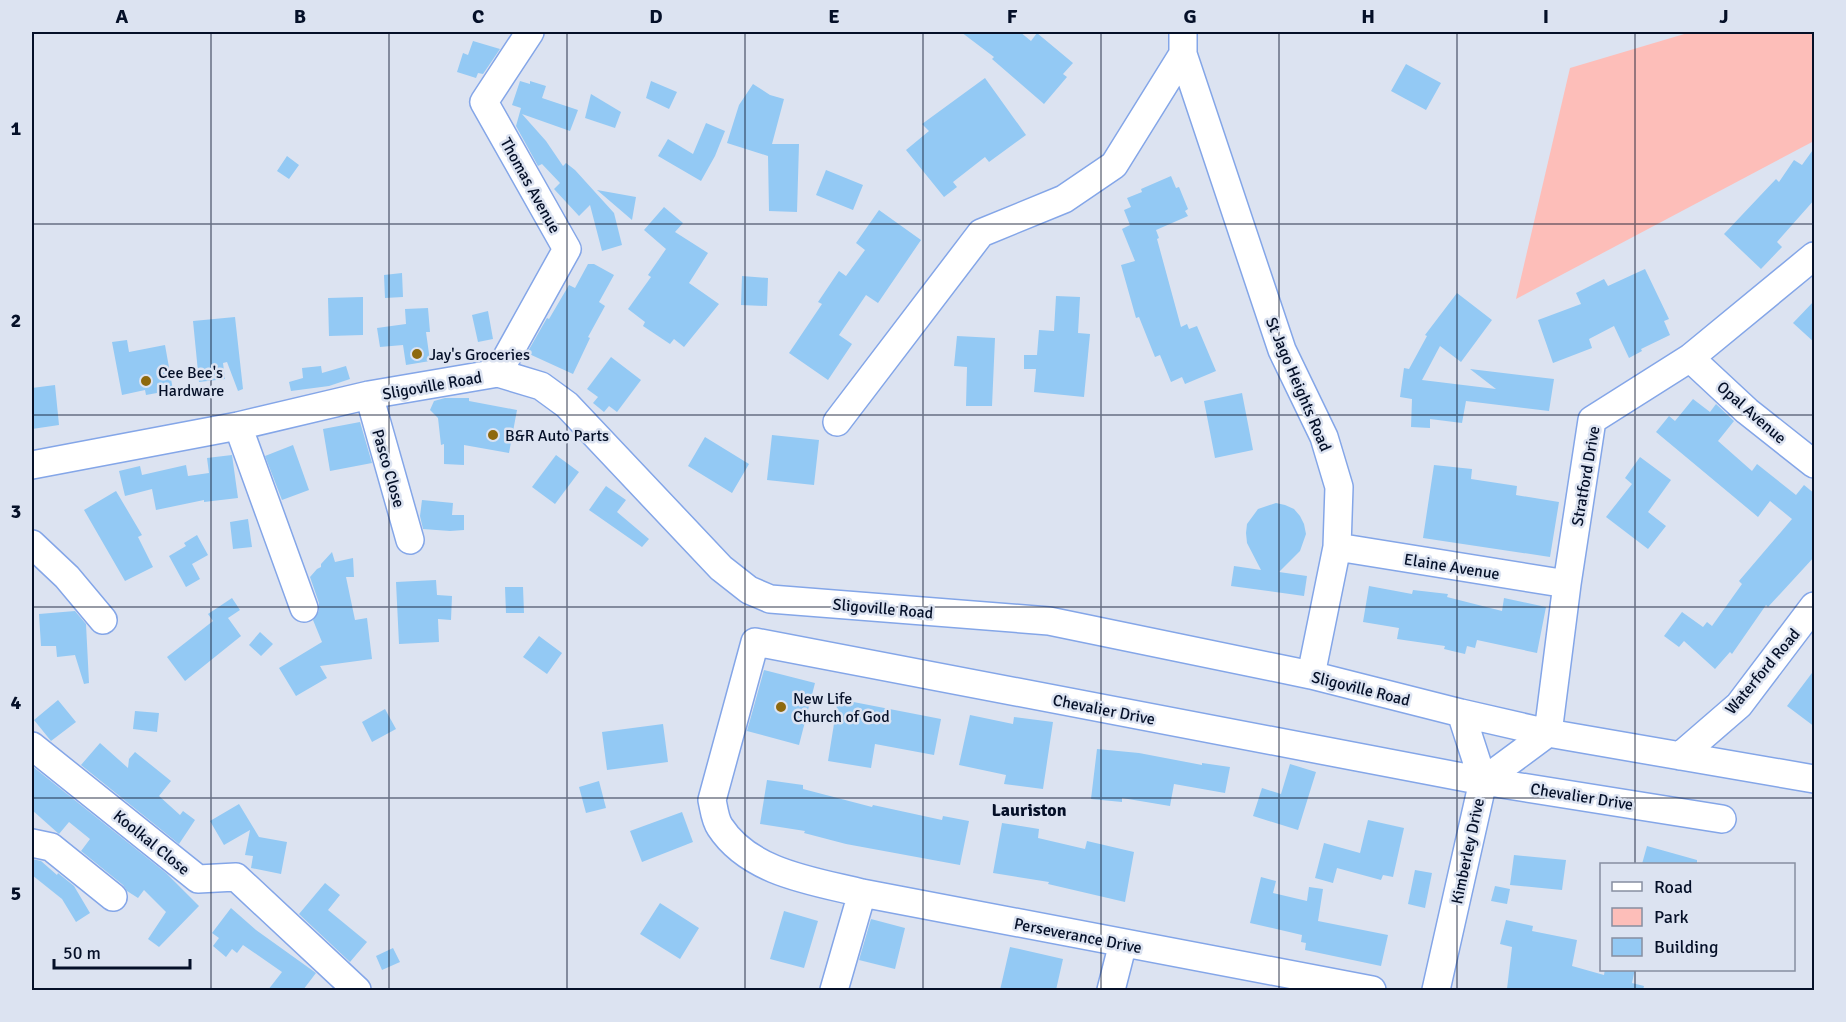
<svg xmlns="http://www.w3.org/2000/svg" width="1846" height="1022" viewBox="0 0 1846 1022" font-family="Signika,sans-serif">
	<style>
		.green { fill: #fdbeb9 }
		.building { fill: #93c9f4 }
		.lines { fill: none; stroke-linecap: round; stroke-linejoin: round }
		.minor-casing { stroke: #84a6e8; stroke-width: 30 }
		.minor { stroke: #fff; stroke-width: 27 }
		.grid { fill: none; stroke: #051028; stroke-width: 1.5; stroke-opacity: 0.55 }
		.poi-dot { fill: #8e690d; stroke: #dce3f1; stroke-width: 2 }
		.labels { text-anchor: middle; stroke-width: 5; stroke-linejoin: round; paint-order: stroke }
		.street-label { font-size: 16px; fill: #051028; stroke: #dce3f1 }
		.poi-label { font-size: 16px; fill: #051028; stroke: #dce3f1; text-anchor: start }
		.neighbourhood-label { font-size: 18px; font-weight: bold; fill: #051028; stroke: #dce3f1 }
		.neatline { fill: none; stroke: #051028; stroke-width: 2 }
		.grid-label { font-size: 20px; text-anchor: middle; font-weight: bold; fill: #051028 }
	</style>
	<rect width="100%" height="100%" fill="#dce3f1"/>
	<path class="green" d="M1691,32h123v109l-298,158 54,-231z"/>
	<path class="building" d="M961,32h59l11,9 6,-8 36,30 -10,11 4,3 -23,27 -52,-45 2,-2z
		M473,41l27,8 -17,25 -5,-1 -2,5 -19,-6 6,-19 5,2z
		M1406,64l35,19 -15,27 -35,-19z
		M985,78l41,57 -37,27 -4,-5 -32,25 4,5 -13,10 -38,-47 23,-19 -7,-7z
		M520,81l10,3v-3l16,5 -4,12 36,12 -8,21 -48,-17 24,27 17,25 3,-3 9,7 39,43 8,32 -20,6 -12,-46 -11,11 -25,-27 6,-6 -18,-19 -4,2 -22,-40 5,-18 -9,-3z
		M651,81l26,11 -8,17 -23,-11z
		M753,84l17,11 14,4 -12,45h27l-2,68 -28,-1 -1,-55 -41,-13 12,-38z
		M591,94l30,18 -6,16 -30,-10z
		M706,123l19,8 -10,25 -14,25 -43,-25 10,-17 25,15z
		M1815,147v52l-38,43 5,5 -21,22 -37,-35 52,-55 3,3 15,-22 8,5z
		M287,156l12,9 -10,14 -12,-8z
		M826,170l37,15 -10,25 -37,-15z
		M1171,176l5,12 3,-1 9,22 -3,2 3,5 -32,14 3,8 -2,1 24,88 6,-3 2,5 8,-3 19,45 -31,13 -3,-7 -11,5 -11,-27 -5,2 -16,-40 -3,1 -15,-53 14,-4 -13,-32 8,-4 -6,-15 7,-3 -4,-9 15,-6 -1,-3z
		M597,190l39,7 -4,23z
		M664,207l19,16 -8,9 33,21 -19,30 30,21 -35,43 -10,-8 -4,5 -27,-18 2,-4 -17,-13 23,-32 -3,-2 18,-26 -22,-19z
		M879,210l42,30 -43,63 -12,-8 -27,40 13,9 -24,36 -39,-27 33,-49 -4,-2 21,-31 7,5 19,-26 -9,-7z
		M588,264h6l20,11 -15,27 6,4 -17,31 2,1 -17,36 -46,-21 20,-35 2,1 20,-34 6,3z
		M1645,269l24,50 -5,2 6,14 -29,14 1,2 -13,7 -15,-32 -25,13 3,9 -39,15 -15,-43 43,-16 -5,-11 28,-14 4,7z
		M402,273l1,24 -18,1 -1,-23z
		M742,276l26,2 -1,28 -26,-1z
		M1457,293l35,27 -31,42 -21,-16 -18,34 74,9 -26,-20 84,10 -5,32 -83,-10 -4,22 -32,-4v9l-19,-1 1,-28 -12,-2 4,-29 5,1 18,-33 -2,-1z
		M1056,296l24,1 -2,36 12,1 -6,63 -50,-5 2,-23h-12v-14h13l2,-25 15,1z
		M363,297v38l-34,1 -1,-38z
		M1815,300v43l-22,-20z
		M428,308l2,24h-4l4,29 -24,4 -3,-20 -23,2 -3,-19 29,-4 -1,-15z
		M488,311l5,28 -15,3 -6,-27z
		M235,317l8,72 -5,2 -11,-29 -4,1 2,16 -26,3 -6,-61z
		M957,336l38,2 -3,68h-26l1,-39 -13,-1z
		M127,340l2,12 36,-7 8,45 -27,5 -1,-5 -23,5 -10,-53z
		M611,357l30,23 -24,32 -8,-6 -5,6 -11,-9 5,-6 -11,-8z
		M321,366l1,7 24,-7 4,13 -21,7 -38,5 -2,-9 14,-4 -1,-10z
		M55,385l4,40 -27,4v-41z
		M1242,393l11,57 -38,8 -11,-57z
		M445,398h24v3l48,9 -8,43 -45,-8v20l-20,-1v-20l-3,1 -3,-27 -8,-8 4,-9z
		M1693,399l17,13 6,-8 18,17 -16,20 34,30 5,-7 39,31 8,-10 11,9v62l-47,51 -2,-2 -34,49 -2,-2 -15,17 -31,-28 -5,6 -15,-11 18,-24 21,15 4,-5 5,4 30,-42 -3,-3 53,-62 -22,-18 -12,16 -102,-85 13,-16 6,5z
		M360,422l12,41 -42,8 -7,-42z
		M772,435l47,5 -5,45 -47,-5z
		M705,437l44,27 -17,29 -44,-27z
		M293,445l16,45 -27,10 -17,-44z
		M232,455l6,43 -34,4v-2l-48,10 -4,-21 -27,7 -6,-25 21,-5 2,9 44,-10 2,11 21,-3 -2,-15z
		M556,455l23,17 -24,32 -23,-17z
		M1640,457l31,23 -23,32 18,14 -18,23 -42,-32 26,-33 -7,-6z
		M1434,465l38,4 -1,10 46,7 -1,9 43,7 -9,55 -127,-19z
		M606,486l20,14 -9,12 32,27 -7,8 -53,-37z
		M116,491l26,44 -4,2 15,30 -28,14 -41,-71z
		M422,500l31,3 -1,12h12v15l-14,1 -27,-2 -3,-13z
		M1276,503l9,2 9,4 6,7 4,8 2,10 -6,17 -21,21 28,4 -3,20 -73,-10 3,-20 27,4 -14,-27 -1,-10 1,-9 11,-15z
		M248,519l4,28 -19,2 -3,-27z
		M197,535l11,20 -16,9 8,15 -14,8 -17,-31 17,-10 -2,-3z
		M332,552l3,10 18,-4 1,19h-8l9,43 12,-2 5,41 -52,7 7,12 -31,18 -17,-28 43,-26 -9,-22 6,-9v-8l-9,-26 7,-8 4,-2v-3z
		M436,580l1,15 15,1 -1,24 -13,-1 1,23 -40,2 -3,-62z
		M1369,586l43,8 1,-4 35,4 -1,3 55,14 2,-13 42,9 -9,46 -60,-13 -2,8 -8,-2 -2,8 -21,-5 1,-3 -48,-7 2,-11 -36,-6z
		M505,587h18l1,26h-18z
		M232,598l8,12 -12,8 13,18 -56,45 -18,-24 46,-36 -5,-7z
		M75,611l11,13 3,59 -5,1 -9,-29 -18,2 -1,-11h-15l-2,-32z
		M260,632l13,12 -12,12 -12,-11z
		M539,636l23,17 -15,21 -24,-17z
		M1815,669v58l-28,-21z
		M764,670l51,13 -16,62 -52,-14z
		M838,699l103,20 -7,36 -59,-11 -4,24 -43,-7z
		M58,700l18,22 -25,19 -17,-21z
		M385,709l11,20 -24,13 -10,-20z
		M135,711l24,2 -2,19 -24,-3z
		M970,715l43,9 1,-7 39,5 -10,67 -39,-5 2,-9 -47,-10z
		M663,724l5,38 -61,8 -5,-38z
		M100,743l28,25 1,-9 6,-7 36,29 -12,15 21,19 3,-4 12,9 -16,24 -98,-79z
		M1097,749l42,4 63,12v-2l28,4 -5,26 -51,-9 -4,22 -48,-8v4l-31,-3z
		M1290,764l26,8 -18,58 -45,-14 9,-28 19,6z
		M32,766l134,107 33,33 -40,41 -11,-8 18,-27 -22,-22 -6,8 -11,-7 -4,-6 -42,-34 9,-12 -21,-17 -10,12 -27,-24z
		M767,780l36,5v4l69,18 1,-2 69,15 1,-4 26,5 -9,44 -114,-21 -42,-11 1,-2 -45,-7z
		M599,781l7,27 -20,5 -7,-26z
		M239,804l20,33 28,5 -6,32 -30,-6 2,-12 -8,-1 5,-25 -26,15 -14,-24z
		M682,812l11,30 -51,20 -12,-31z
		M1368,820l36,8 -11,49 -10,-2 -2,5 -44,-12 -4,15 -18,-5 9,-35 36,10z
		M1002,823l37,6 -1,9 47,11 2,-8 47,11 -9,50 -77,-18 1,-2 -56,-9z
		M1647,846l50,14v4h-55z
		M1514,855l52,5 -4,30 -52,-5z
		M32,859l9,2 16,14 1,-2 16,13 16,27 -14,9 -14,-23 -30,-24z
		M1415,870l17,3 -7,35 -17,-4z
		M1261,877l15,4 -3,12 34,8 2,-14 14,2 -5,32 70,14 -7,31 -76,-16 1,-7 -5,-1 1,-7 -52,-12z
		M325,883l15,12 -12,15 39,32 -17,20 -51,-48z
		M1495,886l15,3 -3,15 -16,-3z
		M660,903l39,25 -19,31 -40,-25z
		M231,908l25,22 60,43 -13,17h-35l14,-18 -39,-27 -6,8 -5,-4 -6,8 -13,-11 6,-8 -7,-5z
		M784,911l34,10 -14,47 -34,-9z
		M871,919l34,9 -10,41 -36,-9z
		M1506,920l27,6 -1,5 45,9 -5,26 32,9 1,-6h30l-3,14 12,3 -1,4 -136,-1 5,-42 -12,-3z
		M1010,947l53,12 -7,31h-56z
		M393,948l7,14 -18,8 -6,-14z"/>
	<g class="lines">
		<defs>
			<path id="minor" d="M1183,32v22l99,296 42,87 15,50 -2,60 -26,128
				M1690,358l57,53 67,53
				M498,373l69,-124 -83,-147 46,-70
				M369,395l41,145
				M837,422l144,-189 83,-34 50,-34 69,-111
				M238,426l66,182
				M32,465l206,-39 131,-31 129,-22 43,13 26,19 154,163 28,22 21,9 279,22 262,54 150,38 87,20 266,46
				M32,544l35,33 36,43
				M1337,547l230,37
				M32,746l166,133 38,-2 121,113
				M1680,756l59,-51 75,-99
				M1483,781l65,-48 19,-149 25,-164 98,-62 124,-102
				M32,843l19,4 62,50
				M834,990l28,-97
				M1111,990l12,-47
				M1372,990l-510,-97c-49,-12 -112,-20 -142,-66 -5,-7 -6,-18 -8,-27l43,-158 728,139 239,38
				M1436,990l47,-209 -22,-68"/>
		</defs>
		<use href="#minor" class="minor-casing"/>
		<use href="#minor" class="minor"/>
	</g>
	<path class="grid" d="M211,32v958M389,32v958M567,32v958M745,32v958M923,32v958M1101,32v958M1279,32v958M1457,32v958M1635,32v832M32,224h1782M32,415h1782M32,607h1782M32,798h1782M1635,970v20"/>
	<g class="poi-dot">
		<circle cx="417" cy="354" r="6"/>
		<circle cx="146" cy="381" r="6"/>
		<circle cx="493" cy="435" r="6"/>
		<circle cx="781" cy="707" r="6"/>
	</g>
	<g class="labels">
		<g class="street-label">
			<text transform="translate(531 185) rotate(61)" y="6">Thomas Avenue</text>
			<text transform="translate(1299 384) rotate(67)" y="6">St Jago Heights Road</text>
			<text transform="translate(432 385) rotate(-10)" y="6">Sligoville Road</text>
			<text transform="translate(1752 412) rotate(41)" y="6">Opal Avenue</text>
			<text transform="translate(389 468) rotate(74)" y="6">Pasco Close</text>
			<text transform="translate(1585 476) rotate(-80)" y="6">Stratford Drive</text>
			<text transform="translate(1452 566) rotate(9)" y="6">Elaine Avenue</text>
			<text transform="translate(883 608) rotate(5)" y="6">Sligoville Road</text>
			<text transform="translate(1762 671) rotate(-50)" y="6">Waterford Road</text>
			<text transform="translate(1361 688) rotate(14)" y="6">Sligoville Road</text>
			<text transform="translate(1104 709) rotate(11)" y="6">Chevalier Drive</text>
			<text transform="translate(1582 796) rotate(9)" y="6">Chevalier Drive</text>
			<text transform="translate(152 842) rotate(39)" y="6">Koolkal Close</text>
			<text transform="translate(1467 851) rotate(-78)" y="6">Kimberley Drive</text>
			<text transform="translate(1078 935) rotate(11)" y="6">Perseverance Drive</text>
		</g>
		<g class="poi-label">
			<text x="429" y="360">Jay's Groceries</text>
			<text x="158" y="378">Cee Bee's<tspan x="158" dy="18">Hardware</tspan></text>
			<text x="505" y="441">B&amp;R Auto Parts</text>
			<text x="793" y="704">New Life<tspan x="793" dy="18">Church of God</tspan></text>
		</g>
		<g class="neighbourhood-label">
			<text x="1029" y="816">Lauriston</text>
		</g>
	</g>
	<rect width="1846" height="1022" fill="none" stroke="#dce3f1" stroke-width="66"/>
	<rect x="1600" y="863" width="195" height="108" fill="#dce3f1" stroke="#868fa1" stroke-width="1.5"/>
	<rect x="1612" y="882" width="30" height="9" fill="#ffffff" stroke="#868fa1" stroke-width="1.5"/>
	<text x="1654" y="893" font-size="18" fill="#051028">Road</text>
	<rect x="1612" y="908" width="30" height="18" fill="#fdbeb9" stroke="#868fa1" stroke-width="1.5"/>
	<text x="1654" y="923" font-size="18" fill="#051028">Park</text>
	<rect x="1612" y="938" width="30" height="18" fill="#93c9f4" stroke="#868fa1" stroke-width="1.5"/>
	<text x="1654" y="953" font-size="18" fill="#051028">Building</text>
	<path d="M54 959v9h136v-9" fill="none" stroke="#051028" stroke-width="3"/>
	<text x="63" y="959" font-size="18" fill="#051028" stroke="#dce3f1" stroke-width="4.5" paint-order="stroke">50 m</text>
	<rect x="33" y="33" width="1780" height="956" class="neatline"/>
	<g class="grid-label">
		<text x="122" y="23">A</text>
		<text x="300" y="23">B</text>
		<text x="478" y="23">C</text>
		<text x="656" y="23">D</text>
		<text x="834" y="23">E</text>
		<text x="1012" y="23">F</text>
		<text x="1190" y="23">G</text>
		<text x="1368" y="23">H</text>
		<text x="1546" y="23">I</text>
		<text x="1724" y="23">J</text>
		<text x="16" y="135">1</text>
		<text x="16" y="327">2</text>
		<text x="16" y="518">3</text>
		<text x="16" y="709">4</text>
		<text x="16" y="900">5</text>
	</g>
</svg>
